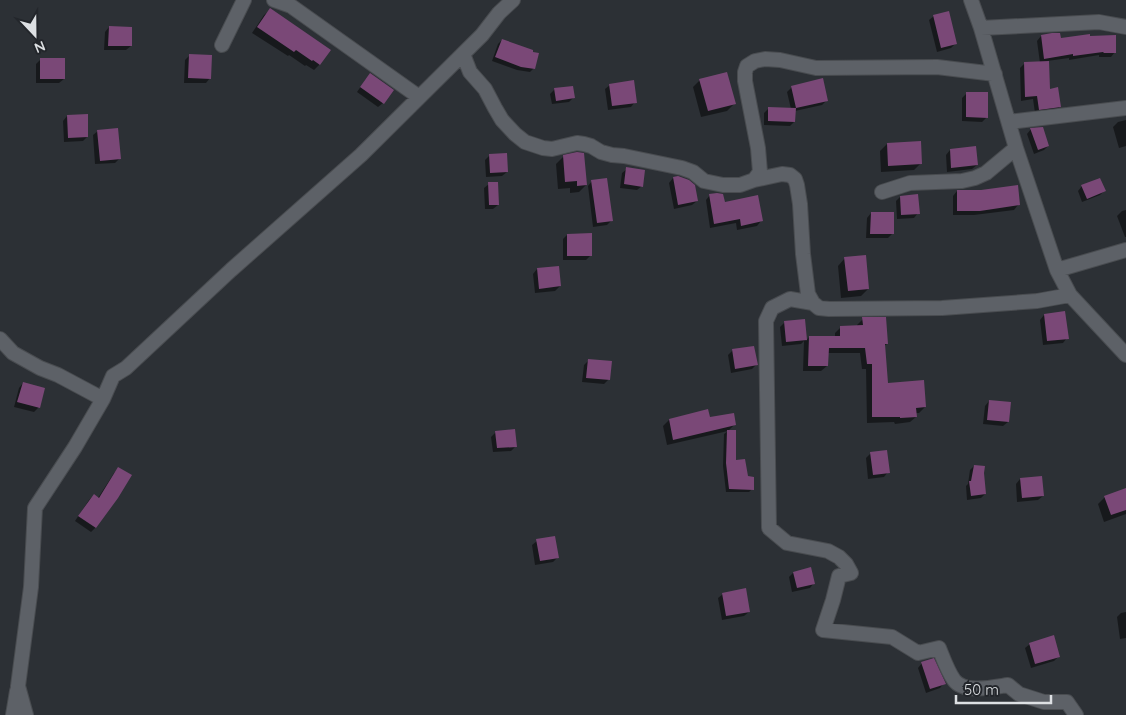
<svg xmlns="http://www.w3.org/2000/svg" width="1126" height="715" viewBox="0 0 1126 715" font-family="Quicksand,sans-serif">
  <style>
    .shadow { fill: #0007 }
    .building { fill: #7a4877 }
    .lines { fill: none; stroke-linecap: round; stroke-linejoin: round }
    .minor-casing { stroke: #494c50; stroke-width: 16 }
    .minor { stroke: #5d6167; stroke-width: 14 }
  </style>
  <rect width="100%" height="100%" fill="#2c3035"/>
  <path class="shadow" d="M270,10L320,64L314,70L306,65L305,66L289,55L288,56L252,33L264,15Z
    M934,16L955,44L951,48L937,52L929,20Z
    M109,27L131,46L126,50H104L105,32Z
    M1059,34L1060,39L1089,37L1115,52L1111,57H1099V55L1069,60V58L1047,61L1048,90L1060,107L1055,111L1035,113L1033,99L1021,101L1020,68L1024,64L1040,63L1037,41L1041,36Z
    M502,40L534,68L530,72L517,70L492,61L498,44Z
    M189,56L210,78L206,83H184L185,60Z
    M41,59L64,79L59,83H36V64Z
    M366,79L383,103L378,107L357,92Z
    M700,80L735,103L727,111L701,117L693,87Z
    M610,85L635,102L631,107L608,110L605,89Z
    M792,87L827,100L822,105L795,111L794,122L790,126L764,125V113L769,108L791,109L787,92Z
    M555,89L573,98L569,102L552,104L550,94Z
    M967,93L987,117L982,122L962,121V98Z
    M67,116L87,137L83,141L64,142L63,121Z
    M1126,120V146L1119,148L1113,127L1118,122Z
    M1031,129L1048,146L1044,150L1034,154L1027,134Z
    M98,131L120,158L115,163L95,164L93,135Z
    M887,144L921,163L914,170L881,172L880,151Z
    M950,150L977,165L972,169L947,172L946,155Z
    M490,155L507,172L502,176L486,177L485,160Z
    M563,157L586,185L579,192L570,193V188L558,189L556,164Z
    M627,169L642,186L637,190L620,188L622,173Z
    M673,178L697,201L692,205L674,209L669,183Z
    M592,181L611,221L607,225L593,227L588,186Z
    M489,184L498,205L493,209H485L484,188Z
    M1082,186L1104,191L1100,195L1082,202L1078,191Z
    M957,191L1018,205L1014,210L974,215H953V196Z
    M710,195L724,203L761,221L757,226L737,230L736,223L710,228L706,200Z
    M900,197L918,213L914,218L897,219L896,201Z
    M1126,210V237H1125L1117,216L1122,211Z
    M871,213L892,234L888,238H866L867,218Z
    M567,235L591,255L586,260H563V239Z
    M845,258L868,289L861,296L841,298L838,266Z
    M537,269L560,286L555,291L535,293L533,274Z
    M1044,315L1067,338L1063,343L1043,345L1040,320Z
    M863,319L887,344L884,346L887,384L925,407L919,413H915L916,417L910,422L895,424L894,422L867,423L866,369H862L860,353H827V366L821,371H803L804,341L801,344L782,346L780,327L785,322L804,320L806,341L809,337H835V333L841,327L857,326V325Z
    M733,350L756,365L752,369L731,373L728,355Z
    M589,360L609,379L604,384L582,382L584,365Z
    M23,383L44,389L38,408L34,412L14,407L19,388Z
    M989,401L1008,422L1003,426L983,424L985,406Z
    M707,411L709,419L735,424L728,431L734,461L746,478L752,489L749,492H726L723,466L724,434L728,431L667,445L663,426L669,420Z
    M496,432L516,446L511,451L493,452L491,437Z
    M886,451L888,472L884,477L868,479L866,458L870,454Z
    M974,466L985,494L981,498L967,500L966,486L968,484L970,470Z
    M119,468L96,527L91,532L75,521L89,500L94,495L98,498L114,473Z
    M1020,479L1043,496L1038,500L1017,502L1016,484Z
    M1126,490V514L1104,522L1098,504L1105,497Z
    M537,541L558,557L553,562L535,565L532,545Z
    M810,568L814,583L810,588L792,592L789,577L793,573Z
    M723,594L749,612L744,616L722,620L718,598Z
    M1126,612V638L1120,639L1117,617L1121,613Z
    M1030,644L1059,656L1054,661L1031,668L1025,648Z
    M922,663L944,683L940,688L926,693L918,668Z"/>
  <path class="building" d="M270,8L331,50L320,65L313,60L312,61L296,50L294,52L257,27Z
    M949,11L957,44L941,48L933,15Z
    M109,26L132,27V46H108Z
    M1052,33H1060L1061,38L1090,34V36L1116,35V53H1104L1103,52L1073,56V54L1044,59L1041,35Z
    M502,39L533,50V52L539,53L535,69L521,67L495,57Z
    M189,54L212,55L211,79L188,78Z
    M40,58H65V79H40Z
    M1049,61L1050,89L1058,87L1061,107L1039,110L1037,96L1025,97L1024,62Z
    M727,72L736,104L708,111L699,79Z
    M370,73L394,90L384,104L360,87Z
    M823,78L828,101L796,108L791,86Z
    M634,80L637,103L612,106L609,84Z
    M573,86L575,98L556,101L554,88Z
    M966,92H988V118L966,117Z
    M768,107L796,108L795,122L768,121Z
    M88,114V137L68,138L67,115Z
    M1043,127L1049,146L1038,150L1030,128Z
    M118,128L121,159L100,161L97,130Z
    M921,141L922,164L888,166L887,143Z
    M976,146L978,165L951,168L950,149Z
    M577,152L584,153L587,185L577,186V181L565,182L563,155Z
    M507,153L508,172L490,173L489,154Z
    M626,167L645,170L643,187L624,184Z
    M678,176L689,180L695,185L698,201L678,205L673,177Z
    M607,178L613,221L597,223L591,180Z
    M1100,178L1106,191L1087,199L1081,185Z
    M488,182H498L499,205H489Z
    M1018,185L1020,205L980,211H957V190H981Z
    M717,193L723,194L725,202L758,195L763,221L741,226L740,219L714,224L709,194Z
    M918,194L920,214L901,215L900,196Z
    M871,212H894V234H870Z
    M592,233V256H567V234Z
    M866,255L869,289L848,291L844,257Z
    M559,266L561,286L539,289L537,268Z
    M1065,311L1069,339L1047,341L1044,314Z
    M862,317H886L888,344H885L888,383L924,380L926,407L916,408L917,417L900,418V417H872V364H867L865,348H829L828,366H808L809,336H840V326L863,325Z
    M805,319L807,340L786,342L784,321Z
    M754,346L758,365L735,369L732,349Z
    M588,359L612,361L610,380L586,378Z
    M23,382L45,388L40,408L17,402Z
    M989,400L1011,402L1009,422L987,420Z
    M708,409L710,417L734,413L736,425L673,440L669,419Z
    M515,429L517,447L497,448L495,431Z
    M727,430H736V460L745,459L748,476L754,477V490L729,489L726,463Z
    M887,450L890,473L873,475L870,452Z
    M974,465L985,466L984,473L986,494L971,496L969,481H971Z
    M118,467L132,475L118,498L96,528L78,516L94,494L99,498Z
    M1042,476L1044,496L1022,498L1020,478Z
    M1126,488V510L1111,515L1104,496Z
    M555,536L559,558L540,561L536,539Z
    M811,567L815,584L797,588L793,572Z
    M746,588L750,612L726,616L722,593Z
    M1054,635L1060,657L1035,664L1029,643Z
    M934,658L946,684L930,689L921,662Z"/>
  <g class="lines">
    <defs>
      <path id="minor" d="M274,0L291,6L419,97
        M971,0L981,28L1016,148L1057,270L1070,295L1126,355
        M981,28L1099,22L1126,27
        M222,45L244,0
        M463,54L470,72L485,89L495,108L502,120L515,134L525,142L543,148L552,149L577,143L584,144L591,146L601,152L612,155L624,156L682,168L693,172L704,181L723,185H740L754,180L782,174L790,175L795,179L797,185L800,204L803,254L808,294L813,303L819,308L829,309L942,308L1037,301L1070,295
        M1009,122L1126,108
        M754,180L760,172L758,148L745,81V72L747,66L755,61L765,59L780,60L816,68L937,67L995,74
        M882,192L910,183L962,181L975,178L986,173L1016,148
        M1057,270L1126,250
        M813,303L790,299L772,308L766,321L769,528L787,543L828,551L839,557L846,564L851,573L839,576L833,600L823,630L892,637L918,653L939,648C943,658 948,672 954,680C964,694 994,687 1008,685L1019,694L1044,702H1067L1076,715
        M0,339L13,353L40,368L58,375L103,399L113,376L126,368L231,270L361,155L482,35L499,13L513,0
        M13,715L17,691
        M26,715L18,686L31,587L35,508L75,447L103,399"/>
    </defs>
    <use href="#minor" class="minor-casing"/>
    <use href="#minor" class="minor"/>
  </g>
  <g transform="translate(35 35) rotate(158)" stroke="#23262b" stroke-width="4" paint-order="stroke">
  <path d="M0-4L9 19L0 12L-9 19Z" fill="#dde0e3"/>
  <text y="-8" font-size="14" font-weight="bold" text-anchor="middle" fill="#dde0e3">N</text>
  </g>
  <path d="M956 695v8h95v-8" fill="none" stroke="#dde0e3" stroke-width="2.5"/>
  <text x="964" y="695" font-size="15" fill="#dde0e3" stroke="#23262b" stroke-width="4" paint-order="stroke">50 m</text>
</svg>
